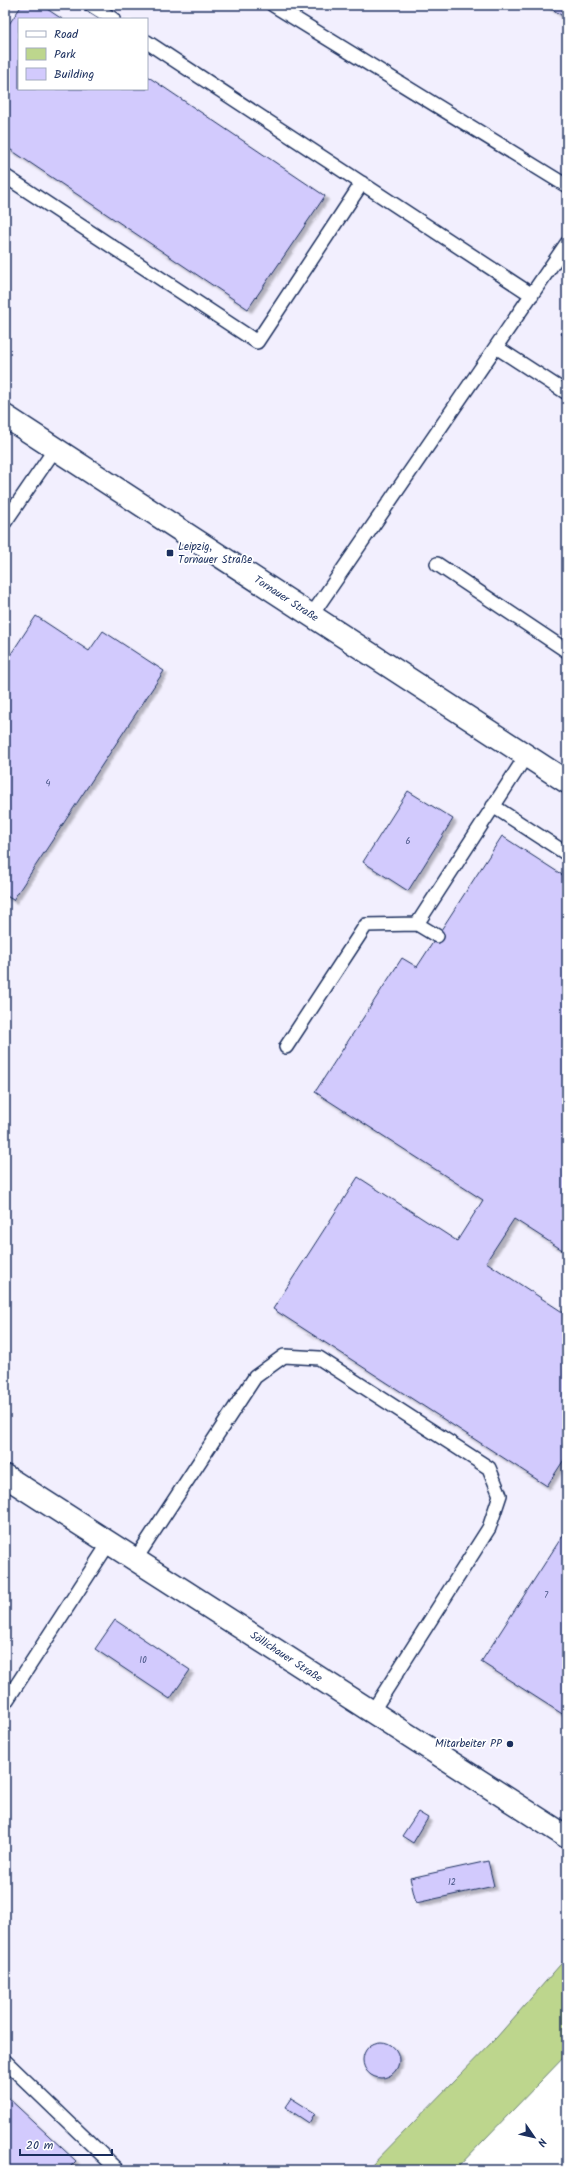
<svg xmlns="http://www.w3.org/2000/svg" width="572" height="2175" viewBox="0 0 572 2175" font-family="Kalam,sans-serif">
  <style>
    .built { fill: #f2effe; fill-rule: evenodd }
    .green { fill: #bdd68d; stroke: #6c8276 }
    .building { fill: #d2cafd; stroke: #1b2f5e; filter: url(#shadow) }
    .lines { fill: none; stroke-linecap: round; stroke-linejoin: round }
    .service-casing { stroke: #1b2f5e; stroke-width: 16 }
    .minor-casing { stroke: #1b2f5e; stroke-width: 25 }
    .service { stroke: #fff; stroke-width: 13 }
    .minor { stroke: #fff; stroke-width: 22 }
    .poi-dot { fill: #1b2f5e; stroke: #fff; stroke-width: 1.5 }
    .labels { text-anchor: middle; dominant-baseline: central; stroke-width: 3.5; stroke-linejoin: round; paint-order: stroke }
    .number-label { font-size: 9px; fill: #495686 }
    .poi-label { font-size: 11px; fill: #1b2f5e; stroke: #fff; text-anchor: start }
    .street-label { font-size: 11px; fill: #1b2f5e; stroke: #fff }
  </style>
  <defs>
    <filter id="shadow"><feDropShadow dx="3.5" dy="3.5" stdDeviation="1" flood-color="#0004"/></filter>
  </defs>
  <rect width="100%" height="100%" fill="#fff"/>
  <filter id="ink" filterUnits="userSpaceOnUse"><feTurbulence type="fractalNoise" baseFrequency=".025" numOctaves="2"/><feDisplacementMap in="SourceGraphic" scale="8" xChannelSelector="R" yChannelSelector="G"/><feConvolveMatrix kernelMatrix="1 2 1 2 8 2 1 2 1" color-interpolation-filters="sRGB"/></filter>
  <g filter="url(#ink)">
    <path class="built" d="M5,5H567V1957L497,2037L367,2170H5ZM19,19H147V89H19Z"/>
    <path class="green" d="M567,1957V2054L455,2170H367L497,2037Z"/>
    <path class="building" d="M22,5H41L62,19H19V89H147V76L325,196L248,309L5,146V30Z
      M546,5H567V19Z
      M567,325V338L561,334Z
      M36,616L89,651L103,631L164,671L13,900L5,895V663Z
      M408,791L453,819L408,891L363,862Z
      M502,836L567,878V1253L514,1219L486,1262L567,1315V1455L547,1486L273,1309L358,1177L457,1241L483,1200L315,1092L402,958L417,967Z
      M567,1529V1717L481,1662Z
      M115,1620L190,1670L170,1699L95,1649Z
      M418,1812L428,1818L413,1843L402,1836Z
      M488,1861L494,1886L416,1903L410,1878Z
      M363 2060a18 18 0 1 1 36 0a18 18 0 1 1-36 0Z
      M5,2095L76,2161L67,2170H5Z
      M291,2098L315,2113L309,2123L285,2107Z"/>
    <g class="lines">
      <defs>
        <path id="service" d="M91,5L113,19
          M273,5L567,186
          M147,42L532,295
          M5,176L257,342L362,183
          M496,347L567,393
          M5,522L55,449
          M437,564L567,651
          M311,616L567,243
          M493,806L567,854
          M417,924L437,936
          M286,1047L366,925L417,924L526,756
          M135,1560L255,1377L284,1356L319,1358L489,1468L500,1495L489,1528L372,1712
          M5,1703L109,1543
          M5,2061L118,2170"/>
        <path id="minor" d="M5,416L567,782
          M5,1476L567,1837"/>
      </defs>
      <use href="#service" class="service-casing"/>
      <use href="#minor" class="minor-casing"/>
      <use href="#service" class="service"/>
      <use href="#minor" class="minor"/>
    </g>
  </g>
  <g class="poi-dot">
    <rect x="166" y="549" width="8" height="8" rx="2"/>
    <circle cx="510" cy="1744" r="4"/>
  </g>
  <g class="labels">
    <g class="number-label">
      <text x="48" y="783">4</text>
      <text x="408" y="841">6</text>
      <text x="546" y="1595">7</text>
      <text x="143" y="1660">10</text>
      <text x="452" y="1882">12</text>
    </g>
    <g class="poi-label">
      <text x="178" y="547">Leipzig,<tspan x="178" dy="13">Tornauer Straße</tspan></text>
      <text x="502" y="1744" text-anchor="end">Mitarbeiter PP</text>
    </g>
    <g class="street-label">
      <text transform="translate(286 599) rotate(33)">Tornauer Straße</text>
      <text transform="translate(286 1657) rotate(33)">Söllichauer Straße</text>
    </g>
  </g>
  <rect width="572" height="2175" fill="none" stroke="#fff" stroke-width="20"/>
  <rect x="10" y="10" width="552" height="2155" fill="none" stroke="#1b2f5e" stroke-width="1.5" filter="url(#ink)"/>
  <rect x="18" y="18" width="130" height="72" fill="#ffffff" stroke="#a4acbf"/>
  <rect x="26" y="31" width="20" height="6" fill="#ffffff" stroke="#a4acbf"/>
  <text x="54" y="38" font-size="12" fill="#1b2f5e">Road</text>
  <rect x="26" y="48" width="20" height="12" fill="#bdd68d" stroke="#a4acbf"/>
  <text x="54" y="58" font-size="12" fill="#1b2f5e">Park</text>
  <rect x="26" y="68" width="20" height="12" fill="#d2cafd" stroke="#a4acbf"/>
  <text x="54" y="78" font-size="12" fill="#1b2f5e">Building</text>
  <g transform="translate(534 2137) rotate(124)" stroke="#ffffff" stroke-width="3" paint-order="stroke">
  <path d="M0-3L7 15L0 10L-7 15Z" fill="#1b2f5e"/>
  <text y="-6" font-size="11" font-weight="bold" text-anchor="middle" fill="#1b2f5e">N</text>
  </g>
  <path d="M20 2149v6h92v-6" fill="none" stroke="#1b2f5e" stroke-width="2"/>
  <text x="26" y="2149" font-size="12" fill="#1b2f5e" stroke="#ffffff" stroke-width="3" paint-order="stroke">20 m</text>
</svg>
